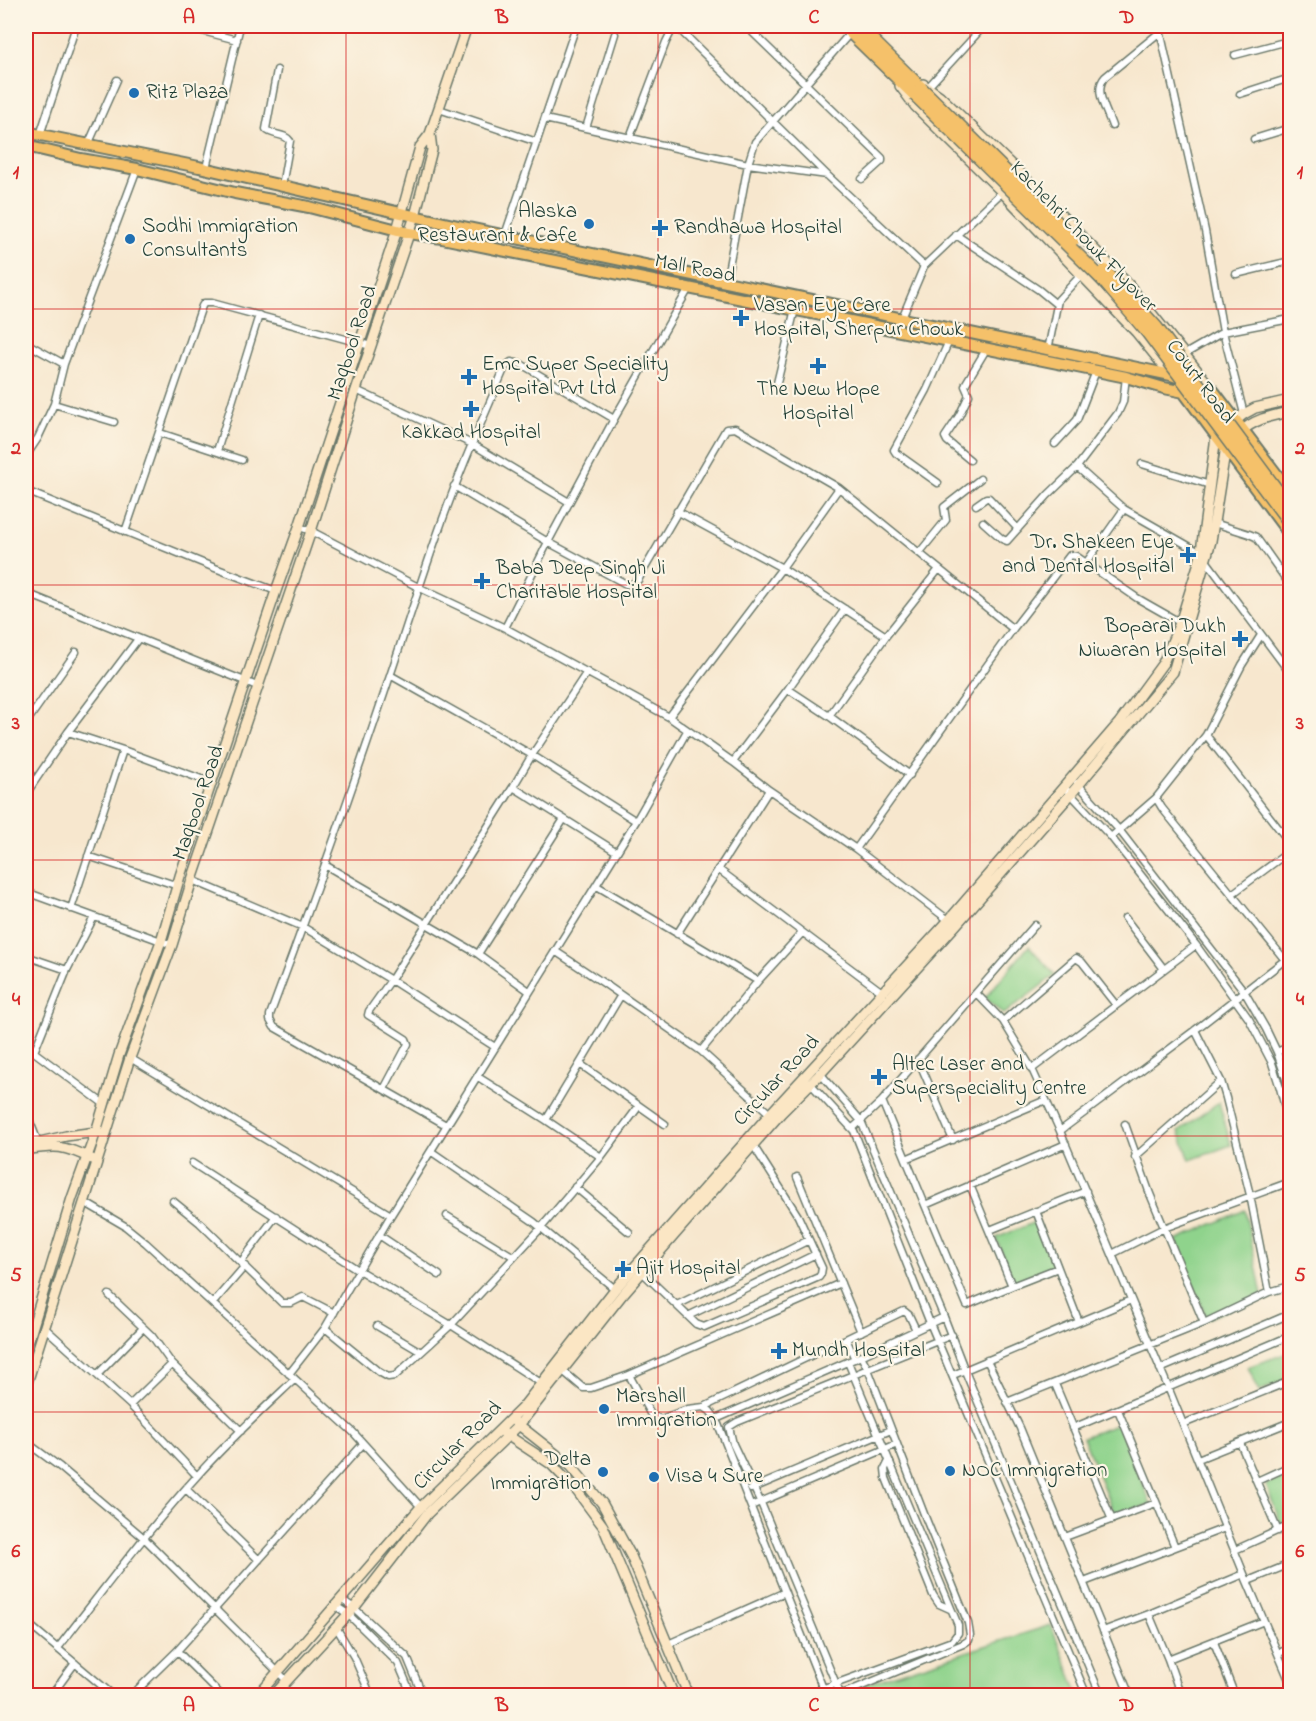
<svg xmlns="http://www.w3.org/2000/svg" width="1316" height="1721" viewBox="0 0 1316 1721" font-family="'Indie Flower',sans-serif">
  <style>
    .green { fill: #8fd38c; stroke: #578860; stroke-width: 1.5 }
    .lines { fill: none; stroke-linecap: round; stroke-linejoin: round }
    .street-casing { stroke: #6b786a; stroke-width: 9 }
    .secondary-casing { stroke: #6b786a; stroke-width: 12 }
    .primary-casing { stroke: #6b786a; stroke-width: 14 }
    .highway-casing { stroke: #6b786a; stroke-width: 15 }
    .street { stroke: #fff; stroke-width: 6 }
    .secondary { stroke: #fbe6c4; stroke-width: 9 }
    .primary { stroke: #f5c16b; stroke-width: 10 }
    .highway { stroke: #f5c16b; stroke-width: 12 }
    .highway-bridge-casing { stroke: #6b786a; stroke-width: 15; stroke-linecap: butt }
    .highway-bridge { stroke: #f5c16b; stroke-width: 12 }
    .grid { fill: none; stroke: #d62828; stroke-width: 1.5; stroke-opacity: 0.55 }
    .poi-dot { fill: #1f6fb2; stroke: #fcf5e5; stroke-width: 2 }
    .labels { text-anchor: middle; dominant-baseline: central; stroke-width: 4.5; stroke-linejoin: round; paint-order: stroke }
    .poi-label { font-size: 21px; fill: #1f3d34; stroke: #fcf5e5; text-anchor: start }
    .street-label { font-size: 21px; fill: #1f3d34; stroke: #fcf5e5 }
    .neatline { fill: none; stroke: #d62828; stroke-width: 2 }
    .grid-label { font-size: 20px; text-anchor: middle; font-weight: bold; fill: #d62828 }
  </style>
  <rect width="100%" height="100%" fill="#fcf5e5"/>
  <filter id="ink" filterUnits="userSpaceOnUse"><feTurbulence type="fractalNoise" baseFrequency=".0167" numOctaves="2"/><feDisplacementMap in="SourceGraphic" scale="12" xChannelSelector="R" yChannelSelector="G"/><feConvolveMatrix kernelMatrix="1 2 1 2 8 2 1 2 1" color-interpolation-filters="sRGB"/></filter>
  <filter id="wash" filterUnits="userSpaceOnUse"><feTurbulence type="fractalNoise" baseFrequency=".008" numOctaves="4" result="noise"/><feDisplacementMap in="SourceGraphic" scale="24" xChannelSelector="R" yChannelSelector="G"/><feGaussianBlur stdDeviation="1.35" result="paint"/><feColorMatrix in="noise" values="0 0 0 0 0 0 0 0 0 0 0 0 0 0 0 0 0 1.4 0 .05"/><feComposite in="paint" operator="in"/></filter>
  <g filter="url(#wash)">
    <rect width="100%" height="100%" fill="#f7e7ce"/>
    <path class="green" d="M1029,946L1055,975L1004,1014L985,998Z
      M1219,1102L1231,1145L1190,1160L1179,1131Z
      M1245,1210L1262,1295L1207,1319L1176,1240Z
      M1035,1222L1054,1269L1015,1284L996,1238Z
      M1290,1352V1380L1259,1391L1248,1367Z
      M1119,1424L1151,1504L1115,1516L1083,1437Z
      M1290,1473V1520L1281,1524L1266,1485Z
      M1051,1625L1079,1695L849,1696L847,1690Z"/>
  </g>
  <g filter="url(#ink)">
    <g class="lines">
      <defs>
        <path id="street" d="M183,26L237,40
          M676,26L828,176L924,266L902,318
          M746,26L882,158V161L862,179
          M1159,26L1205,231L1223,332L1244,414
          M1284,26L1290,55
          M1235,55L1288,41
          M277,70L266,129C271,136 285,133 290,141L282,186
          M928,87L984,26
          M1240,94L1290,78
          M439,109L537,142
          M545,119L748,164L827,175
          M1112,126C1107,111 1093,90 1105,77L1160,32
          M586,128L615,34
          M40,135L76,26
          M630,137L666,42L674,26
          M1254,139L1290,128
          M88,145L117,80
          M206,168L240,26
          M505,235L576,26
          M956,235L1039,290L1056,304
          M924,266L1002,192
          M1236,274L1290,261
          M726,282L748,164L755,142L851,32
          M26,343L64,364
          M1048,350L1058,300L1081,275
          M1185,354L1223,332L1285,320
          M1126,377L1123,402L1118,413L1077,467L1124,509L1201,553
          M777,383L795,309
          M356,390L472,444C440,520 416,598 390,676C352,790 312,903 270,1015V1020L274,1027L446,1125
          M54,404L114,422
          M160,433L242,460
          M1055,444L1077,420L1096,371
          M217,451L259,315
          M26,456L38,438L54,404L64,364L137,169
          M970,460L947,441L945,437L959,416L969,395L965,386L966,383L987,348
          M1142,464L1210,485
          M938,483L896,453L894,450L927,390L949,341
          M454,486L548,542L626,584L631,585L638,580L726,429L735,428L839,488
          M26,491L215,568L276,591
          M569,502L472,444L505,367L511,362L521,364L614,419
          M976,505L986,498H989L1018,529
          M677,511L782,568L886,636
          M983,522L1002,539L1007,541L1048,495L1077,467
          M1214,523L1249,534L1256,537L1290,585
          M299,527L311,531L418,587L505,628L669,717L733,762L769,790L856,849L951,922
          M125,532L202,306L204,303H212L371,346
          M920,552L946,520L944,507L980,479
          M1205,559L1290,673
          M1086,563L1124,509
          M26,593L257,686
          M505,628L548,542L614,419L689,288
          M390,675L532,755L636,821
          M788,689L845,609
          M829,716L910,775
          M669,717L782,568L839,488L1013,629
          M26,723L76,652
          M68,732L123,750L212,783
          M1206,735L1290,843
          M733,762L788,689L829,716L886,636L939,569
          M1077,783L1120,831L1244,991L1266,1029L1277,1052L1290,1091
          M513,787L617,852
          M1065,788L1111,837L1196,945L1249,1019L1272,1063L1280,1088L1290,1127
          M26,794L68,732L138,639
          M1156,798L1206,735L1242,665L1261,635
          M1111,837L1156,798L1162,808L1285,960
          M856,849L1013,629L1070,555L1076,556L1137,598L1181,623
          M88,856L178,886
          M325,865L478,954L529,991
          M718,869L882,992
          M192,880L303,927L391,980L513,787L532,755L587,672
          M597,886L758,981
          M26,892L172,945
          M1232,894L1290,851
          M71,909L123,750
          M1125,918L1164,969
          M677,934L769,790
          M555,951L605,984L701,1051L770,1114
          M478,954L564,819
          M26,956L67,970
          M1290,956L1195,1030L1060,1131L1168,1387L1244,1574L1290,1682
          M976,993L1003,1021L1032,1069
          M1003,1021L1076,958L1082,962L1116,1005
          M1195,1030L1221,1081L1226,1098L1250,1195L1269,1292
          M26,1046L104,1104
          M701,1051L758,981L802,933
          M34,1052L67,970L94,917
          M1277,1052L1290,1046
          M130,1058L391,1215
          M918,1059L953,1140
          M580,1064L665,1124
          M819,1072L861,1121L944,1317L965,1371L1101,1696
          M478,1077L546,1120L601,1157
          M809,1082L854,1131L930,1323L1087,1696
          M384,1089L408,1044L406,1039L368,1015L369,1011L391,980L495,1047
          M882,1101L925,1205L1066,1144
          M26,1112L38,1142
          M546,1120L621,995
          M1125,1124L1150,1194L1204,1323
          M852,1129L882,1101L1035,925
          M1060,1131L1032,1069L1196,945
          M432,1152L534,1222L615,1289
          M1135,1157L1221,1081
          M906,1159L1046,1100
          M192,1163L360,1271L451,1325L541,1383
          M797,1177L861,1332
          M575,1187L629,1232
          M173,1201L200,1223L282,1303H291L303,1297L334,1313
          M84,1202L125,1226L146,1243L353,1432L421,1507
          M925,1205L967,1305L1012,1286L970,1185
          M1036,1211L1079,1322
          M447,1216L514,1257
          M990,1230L1086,1191
          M379,1235L439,1275
          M1112,1254L1164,1228L1290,1182
          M241,1262L276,1216
          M643,1273L696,1324L704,1327L819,1277L821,1274L822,1268L798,1216L753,1145
          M1012,1286L1058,1268
          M109,1295L152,1336L172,1364
          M213,1303L245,1266
          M677,1305L809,1240
          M688,1316L816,1254
          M377,1326L421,1352
          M45,1328L130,1405L197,1476
          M325,1328L379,1372L388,1377L395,1376L451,1325L541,1228L601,1157L639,1106
          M846,1339L855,1359
          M987,1360L1020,1428L1130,1696
          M1160,1369L1290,1314
          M563,1371L583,1388H591L629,1375L651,1415L661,1419L688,1409L704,1407L710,1411L716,1419L826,1696
          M289,1374L325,1328L391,1215L636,821L687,731
          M97,1375L143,1328
          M629,1375L841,1283
          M953,1375L1131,1300
          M1055,1384L1112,1520
          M1007,1402L1204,1323L1269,1292L1290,1286
          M130,1405L172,1364L241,1431
          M704,1407L904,1311L909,1315L916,1330
          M1118,1410L1175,1547
          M716,1419L861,1356L944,1317
          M1183,1424L1290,1381
          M1073,1428L1290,1336
          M26,1442L60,1467L144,1538L287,1681
          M1240,1443L1278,1531
          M1198,1459L1290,1422
          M889,1461L885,1469L886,1478L933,1595L939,1604L950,1609
          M1257,1481L1290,1466
          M186,1489L259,1560
          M751,1489L891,1430
          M751,1506L897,1444
          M1065,1537L1156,1503
          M1235,1550L1290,1525
          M1248,1581L1290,1564
          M1084,1582L1225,1528
          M341,1599L354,1608L407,1657L423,1696
          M334,1605L348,1614L398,1663L412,1696
          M1149,1614L1168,1659L1264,1621
          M26,1622L114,1696
          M336,1627L354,1657L371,1696
          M1103,1631L1149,1614L1244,1574
          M1214,1642L1235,1696
          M668,1644L785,1592
          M58,1648C103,1590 147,1531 197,1476C227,1442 261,1411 295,1379
          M177,1651L222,1696
          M1279,1653L1290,1648
          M1168,1659L1181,1696
          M824,1688L952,1641L958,1633V1625L848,1362
          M145,1691L147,1696
          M840,1695L963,1644L969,1640L970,1635L968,1623L926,1519L868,1369L861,1356
          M51,1696L75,1663
          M131,1696L177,1651L363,1444
          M841,1696L761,1503L733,1444L729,1427L737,1422L952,1335"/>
        <path id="secondary" d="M923,84L940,96L1024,177L1129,285L1212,389
          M900,86L915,106L1002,192L1136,332L1171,375
          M1230,425L1244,414L1255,408L1290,400
          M1238,434C1254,419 1270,416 1290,412
          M26,1145L66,1136L96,1132L100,1133
          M26,1150C57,1145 63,1145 92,1159
          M26,1349L72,1198L96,1132L119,1055L161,941L180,876L276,591L299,527L397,230L420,147L430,134L467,26
          M26,1386L130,1058L172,945L192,880L311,531L356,390L415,216L432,150L430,134
          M515,1422L571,1466L602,1503L631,1556L689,1696
          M504,1433L551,1464L577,1491L603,1526L674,1696
          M257,1696L421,1507L523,1407L615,1289L770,1114L949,920L1119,723L1163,663L1180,623L1200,559L1216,436L1219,434
          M273,1696L354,1608L427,1514L519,1425L622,1295L781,1113L821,1073L956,925L1071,794L1173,672L1211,541L1226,446"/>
        <path id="primary" d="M26,132L199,167L449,224L1171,375L1212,389L1290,492
          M26,146L81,159L137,169L235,193L309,207L409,233L442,238L1126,377L1164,388L1184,392
          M1180,387L1290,535"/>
        <path id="highway" d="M844,26L915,95
          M858,26L921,88"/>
      </defs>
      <use href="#street" class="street-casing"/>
      <use href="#secondary" class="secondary-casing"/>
      <use href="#primary" class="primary-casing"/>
      <use href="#highway" class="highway-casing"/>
      <use href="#street" class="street"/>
      <use href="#secondary" class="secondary"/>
      <use href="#primary" class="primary"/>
      <use href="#highway" class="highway"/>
      <defs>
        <path id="highway-bridge" d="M921,88L1074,239
          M915,95L1103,280L1148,333L1290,523
          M1105,271L1156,327L1290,508"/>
      </defs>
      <use href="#highway-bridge" class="highway-bridge-casing"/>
      <use href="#highway-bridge" class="highway-bridge"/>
    </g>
  </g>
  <path class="grid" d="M346,26V1696M658,26V1696M970,26V1696M26,309H1290M26,585H1290M26,860H1290M26,1136H1290M26,1412H1290"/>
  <g class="poi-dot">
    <circle cx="134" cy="93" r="6"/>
    <circle cx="589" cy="224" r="6"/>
    <path d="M657 219h6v6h6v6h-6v6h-6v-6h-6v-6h6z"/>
    <circle cx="130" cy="239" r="6"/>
    <path d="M738 309h6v6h6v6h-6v6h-6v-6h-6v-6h6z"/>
    <path d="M815 357h6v6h6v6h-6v6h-6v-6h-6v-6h6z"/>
    <path d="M466 368h6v6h6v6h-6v6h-6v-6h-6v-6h6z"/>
    <path d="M468 400h6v6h6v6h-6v6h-6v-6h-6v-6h6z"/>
    <path d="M1185 546h6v6h6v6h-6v6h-6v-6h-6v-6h6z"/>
    <path d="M479 572h6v6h6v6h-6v6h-6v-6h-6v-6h6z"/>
    <path d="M1237 630h6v6h6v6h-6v6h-6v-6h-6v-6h6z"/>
    <path d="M876 1068h6v6h6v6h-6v6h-6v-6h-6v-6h6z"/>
    <path d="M620 1260h6v6h6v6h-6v6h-6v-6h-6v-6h6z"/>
    <path d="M776 1342h6v6h6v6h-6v6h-6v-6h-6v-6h6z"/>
    <circle cx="604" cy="1409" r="6"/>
    <circle cx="950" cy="1471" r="6"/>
    <circle cx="603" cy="1472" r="6"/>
    <circle cx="654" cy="1477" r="6"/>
  </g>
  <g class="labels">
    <g class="poi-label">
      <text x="146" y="93">Ritz Plaza</text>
      <text x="577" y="212" text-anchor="end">Alaska<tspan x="577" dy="24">Restaurant &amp; Cafe</tspan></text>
      <text x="142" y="227">Sodhi Immigration<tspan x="142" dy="24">Consultants</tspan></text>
      <text x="674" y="228">Randhawa Hospital</text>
      <text x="754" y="306">Vasan Eye Care<tspan x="754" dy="24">Hospital, Sherpur Chowk</tspan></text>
      <text x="482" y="365">Emc Super Speciality<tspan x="482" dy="24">Hospital Pvt Ltd</tspan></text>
      <text x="818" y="390" text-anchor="middle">The New Hope<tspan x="818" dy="24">Hospital</tspan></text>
      <text x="471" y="433" text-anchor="middle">Kakkad Hospital</text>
      <text x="1174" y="543" text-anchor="end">Dr. Shakeen Eye<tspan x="1174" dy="24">and Dental Hospital</tspan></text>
      <text x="496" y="569">Baba Deep Singh Ji<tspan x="496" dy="24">Charitable Hospital</tspan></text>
      <text x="1226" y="627" text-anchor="end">Boparai Dukh<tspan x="1226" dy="24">Niwaran Hospital</tspan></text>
      <text x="892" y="1065">Altec Laser and<tspan x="892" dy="24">Superspeciality Centre</tspan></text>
      <text x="636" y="1269">Ajit Hospital</text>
      <text x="792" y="1351">Mundh Hospital</text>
      <text x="616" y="1397">Marshall<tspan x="616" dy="24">Immigration</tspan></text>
      <text x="591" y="1460" text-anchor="end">Delta<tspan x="591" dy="24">Immigration</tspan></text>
      <text x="962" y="1471">NOC Immigration</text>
      <text x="666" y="1477">Visa 4 Sure</text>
    </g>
    <g class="street-label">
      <text transform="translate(1083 237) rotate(46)">Kachehri Chowk Flyover</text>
      <text transform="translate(695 269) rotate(11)">Mall Road</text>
      <text transform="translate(353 343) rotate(-72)">Maqbool Road</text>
      <text transform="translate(1200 382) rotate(53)">Court Road</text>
      <text transform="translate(199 803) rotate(-71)">Maqbool Road</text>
      <text transform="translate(777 1081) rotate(-47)">Circular Road</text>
      <text transform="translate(458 1446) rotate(-45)">Circular Road</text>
    </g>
  </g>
  <rect width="1316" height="1721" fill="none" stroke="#fcf5e5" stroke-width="66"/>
  <rect x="33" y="33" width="1250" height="1655" class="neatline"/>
  <g class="grid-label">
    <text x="189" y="23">A</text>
    <text x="502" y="23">B</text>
    <text x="814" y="23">C</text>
    <text x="1127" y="23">D</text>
    <text x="16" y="178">1</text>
    <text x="1300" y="178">1</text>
    <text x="16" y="454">2</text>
    <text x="1300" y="454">2</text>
    <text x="16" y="729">3</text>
    <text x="1300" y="729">3</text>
    <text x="16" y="1005">4</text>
    <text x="1300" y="1005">4</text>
    <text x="16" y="1281">5</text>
    <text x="1300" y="1281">5</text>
    <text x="16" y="1557">6</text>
    <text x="1300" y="1557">6</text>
    <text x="189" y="1711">A</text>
    <text x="502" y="1711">B</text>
    <text x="814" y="1711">C</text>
    <text x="1127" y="1711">D</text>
  </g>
</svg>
